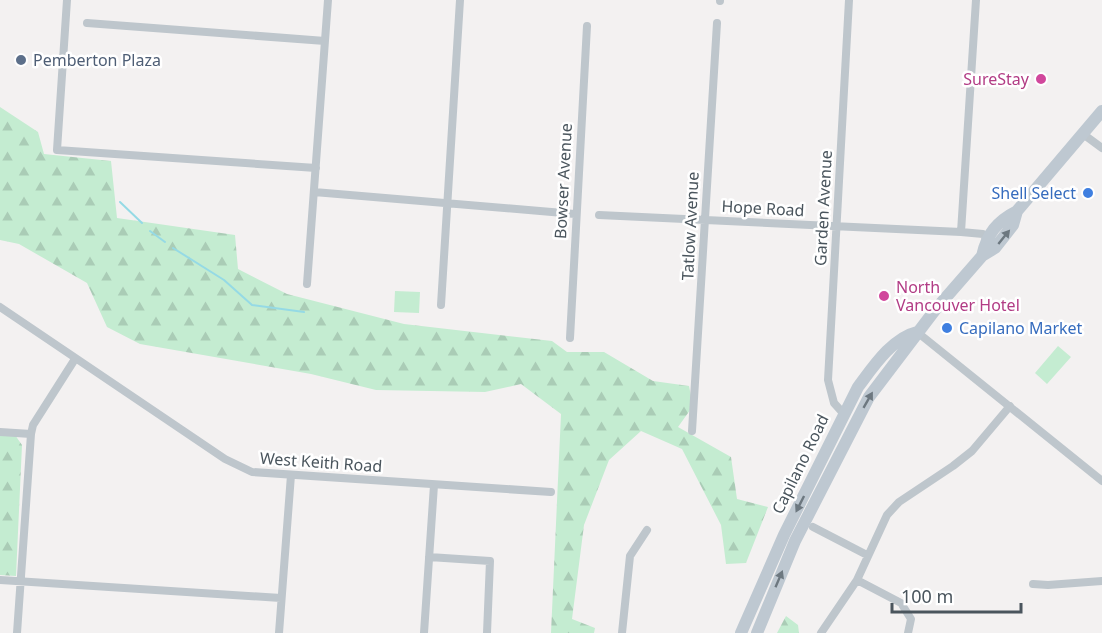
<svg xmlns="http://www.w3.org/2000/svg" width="1102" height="633" viewBox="0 0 1102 633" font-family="'Noto Sans',sans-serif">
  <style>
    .green { fill: #c4ecd1 }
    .forest { fill: url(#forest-firs) }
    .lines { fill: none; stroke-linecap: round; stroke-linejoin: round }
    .stream { stroke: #95dae5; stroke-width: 2 }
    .minor { stroke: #bec6cc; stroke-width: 8 }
    .secondary { stroke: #bec8d1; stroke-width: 12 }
    .oneway { fill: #6d7880 }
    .service-dot { fill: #5c6f8a; stroke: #fff; stroke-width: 2 }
    .hotel-dot { fill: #d1479c; stroke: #fff; stroke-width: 2 }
    .shop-dot { fill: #3f7fe0; stroke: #fff; stroke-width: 2 }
    .labels { text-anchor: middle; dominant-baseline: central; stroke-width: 5; stroke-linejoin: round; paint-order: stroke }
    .service-label { font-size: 16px; fill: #4e5e75; stroke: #fff; text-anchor: start }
    .hotel-label { font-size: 16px; fill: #b23c85; stroke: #fff; text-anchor: end }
    .street-label { font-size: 16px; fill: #4a555d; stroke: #fff }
    .shop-label { font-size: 16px; fill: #366cbe; stroke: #fff; text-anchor: end }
  </style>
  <defs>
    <pattern id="forest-firs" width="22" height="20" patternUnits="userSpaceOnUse" patternTransform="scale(1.5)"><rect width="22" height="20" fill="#c4ecd1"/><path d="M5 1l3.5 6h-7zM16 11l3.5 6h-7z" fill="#aaccb6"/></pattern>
  </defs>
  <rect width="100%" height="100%" fill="#f3f1f1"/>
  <path class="green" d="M395,291L420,292L419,313L394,312Z
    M1058,346L1071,357L1047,384L1035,373Z"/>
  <path class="forest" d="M0,107L38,132L44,154L111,161L117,218L235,235L238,269L287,294L404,324L552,341L567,352H604L653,381L689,386L693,406L678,427L731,457L737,499L768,507L746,563L726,564L721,525L682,449L641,431L609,460L584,525L572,619L595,628L594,633H551L561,414L521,384L485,392L376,390L311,374L140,344L107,327L87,283L19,244L0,240Z
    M0,435H15L22,445L16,576L0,575Z
    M786,616L798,625L799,633H777Z"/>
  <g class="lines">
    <path class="stream" d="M120,202L142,223
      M150,231L165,242
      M173,248L224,280L252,305L304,312"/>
    <path class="minor" d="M67,0L57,150L316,168
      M720,1V0
      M87,23L325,41
      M1083,134L1102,148
      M314,192L575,214
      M599,215L961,232L983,234L986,238
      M961,232L976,0
      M307,284L328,0
      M441,305L460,0
      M0,307L225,459L252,472L551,492
      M917,332L1102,481
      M570,338L587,26
      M843,413L834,403L828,380L849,0
      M692,431L717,23
      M0,432L31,434
      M813,527L867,555
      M429,557L490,561L487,633
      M0,580L281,598
      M857,580L901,603L911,619L908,633
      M1033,584L1048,585L1102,581
      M17,633L31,434L33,425L75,359
      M279,633L291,475
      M424,633L434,485
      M622,633L630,556L647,530
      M821,633L857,580L887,515L899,502L953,466L972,451L1010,406"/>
    <path class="secondary" d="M982,256C987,234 997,221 1017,211L1102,111
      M741,633L784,535L858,387C873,367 892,338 917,332
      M757,633L795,541L869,397L935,310L982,256L995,248L1013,225L1017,211"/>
  </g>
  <defs><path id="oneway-solid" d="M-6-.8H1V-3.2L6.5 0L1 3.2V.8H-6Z" transform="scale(1.5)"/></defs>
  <g class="oneway">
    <use href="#oneway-solid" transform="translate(1004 237) rotate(-51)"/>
    <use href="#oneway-solid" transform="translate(868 400) rotate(-60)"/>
    <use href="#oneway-solid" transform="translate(800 504) rotate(117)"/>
    <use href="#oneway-solid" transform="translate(779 579) rotate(-67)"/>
  </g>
  <circle class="service-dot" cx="21" cy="60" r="6"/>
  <g class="hotel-dot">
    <circle cx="1041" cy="79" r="6"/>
    <circle cx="884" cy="296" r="6"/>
  </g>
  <g class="shop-dot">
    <circle cx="1088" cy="193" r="6"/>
    <circle cx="947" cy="328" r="6"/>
  </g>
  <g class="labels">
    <g class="service-label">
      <text x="33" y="60">Pemberton Plaza</text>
    </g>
    <g class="hotel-label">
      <text x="1029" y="79">SureStay</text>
      <text x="896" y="287" text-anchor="start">North<tspan x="896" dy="18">Vancouver Hotel</tspan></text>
    </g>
    <g class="street-label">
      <text transform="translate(563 181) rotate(-87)">Bowser Avenue</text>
      <text transform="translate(763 208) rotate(3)">Hope Road</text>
      <text transform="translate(823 208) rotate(-87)">Garden Avenue</text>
      <text transform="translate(690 226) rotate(-87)">Tatlow Avenue</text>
      <text transform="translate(321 462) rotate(4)">West Keith Road</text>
      <text transform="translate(800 464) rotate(-64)">Capilano Road</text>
    </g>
    <g class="shop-label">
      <text x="1076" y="193">Shell Select</text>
      <text x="959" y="328" text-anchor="start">Capilano Market</text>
    </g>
  </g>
  <path d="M892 603v9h129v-9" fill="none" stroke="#4a555d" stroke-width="3"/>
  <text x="901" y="603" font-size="18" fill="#4a555d" stroke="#ffffff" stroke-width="4.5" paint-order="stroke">100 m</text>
</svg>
